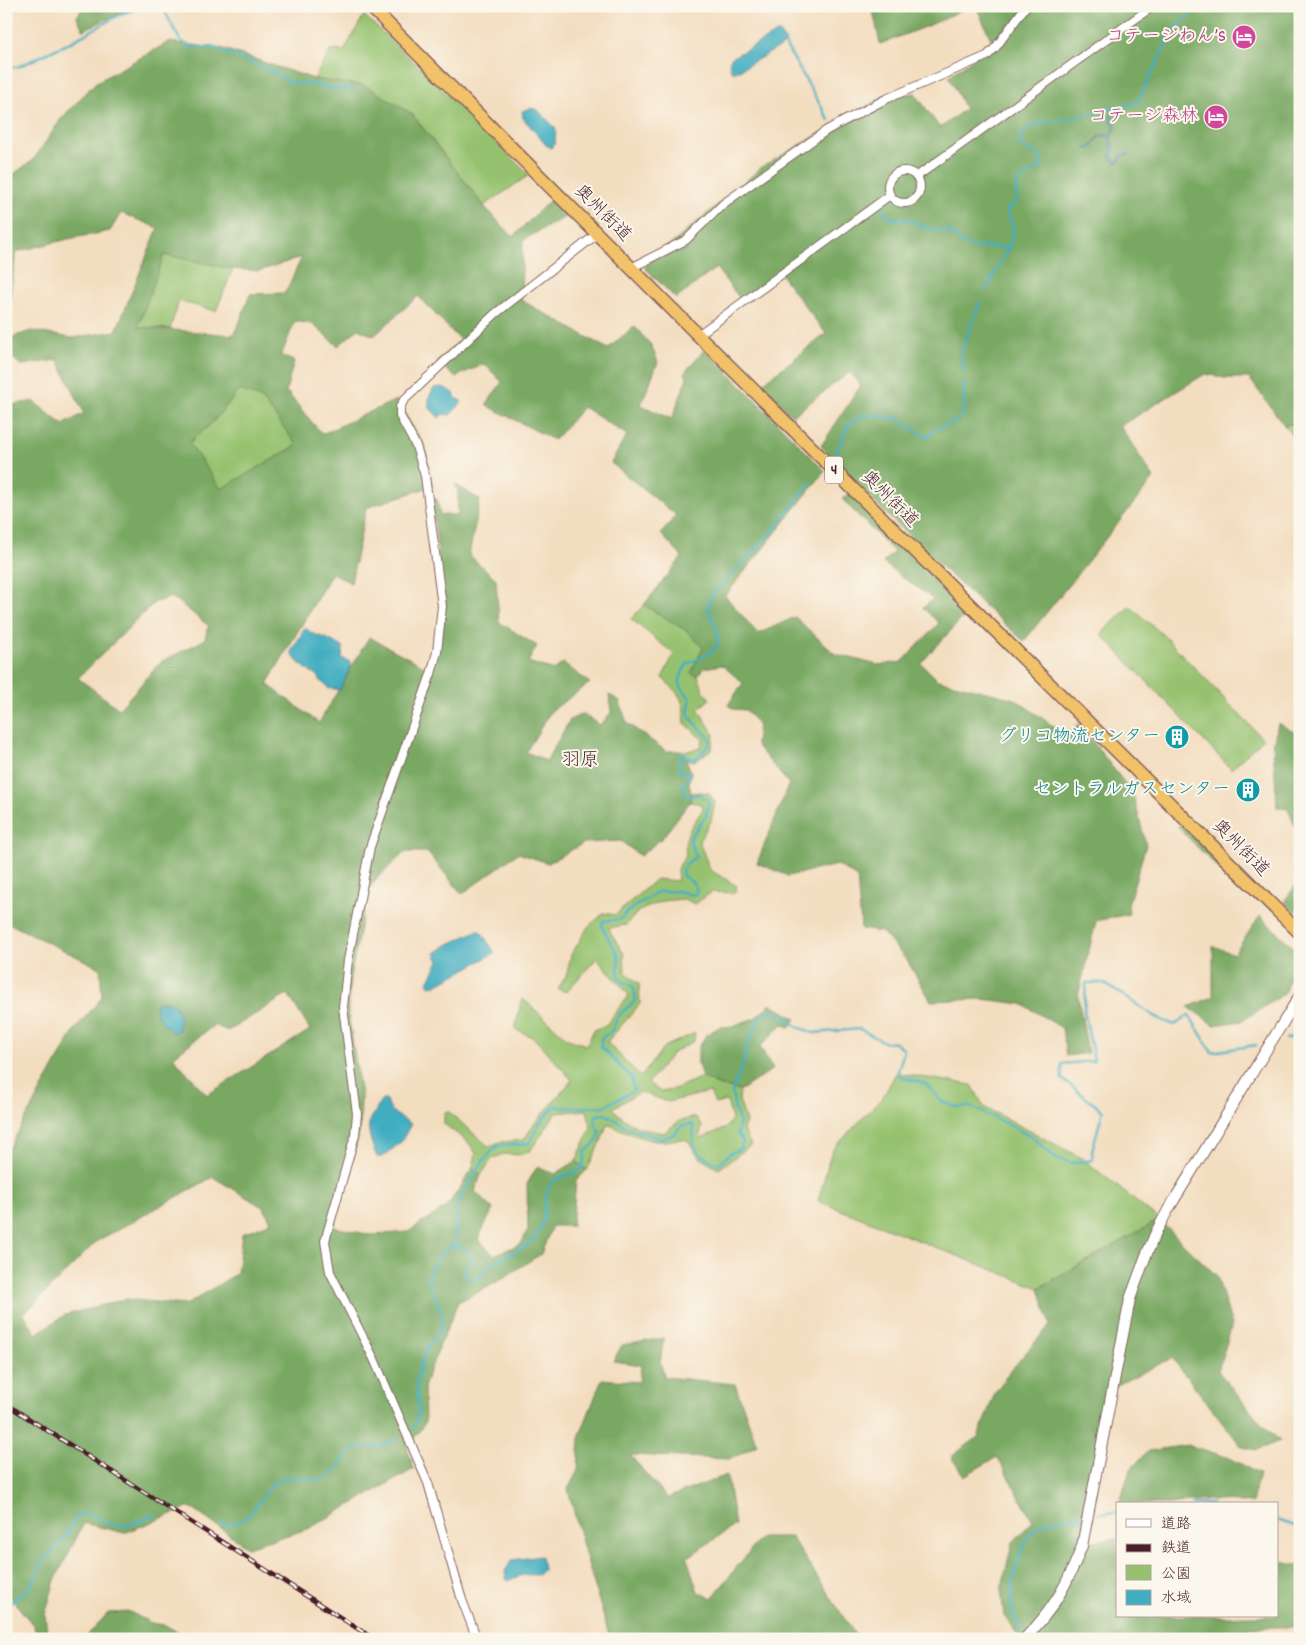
<svg xmlns="http://www.w3.org/2000/svg" width="1306" height="1645" viewBox="0 0 1306 1645" font-family="Dekko,'Klee One',sans-serif">
  <style>
    .green { fill: #96c270; stroke: #70704e; fill-rule: evenodd }
    .forest { fill: #78a862; stroke: #616446; fill-rule: evenodd }
    .water { fill: #41adc0; stroke: #466676 }
    .lines { fill: none; stroke-linecap: round; stroke-linejoin: round }
    .stream { stroke: #41adc0; stroke-width: 2.5 }
    .minor-casing { stroke: #85625f; stroke-width: 10 }
    .tertiary-casing { stroke: #85625f; stroke-width: 12 }
    .trunk-casing { stroke: #85625f; stroke-width: 15 }
    .minor { stroke: #fff; stroke-width: 8 }
    .tertiary { stroke: #fff; stroke-width: 10 }
    .trunk { stroke: #f2c26a; stroke-width: 12 }
    .rail-casing { stroke: #4a1f2b; stroke-width: 4.5 }
    .rail { stroke: #fbf7ec; stroke-width: 2.5; stroke-dasharray: 8; stroke-linecap: butt }
    .labels { text-anchor: middle; dominant-baseline: central; stroke-width: 4; stroke-linejoin: round; paint-order: stroke }
    .shield { fill: #fbf7ec; stroke: #7f6065; stroke-width: 1 }
    .shield-label { font-size: 16px; font-weight: bold; fill: #4a1f2b }
    .hotel-label { font-size: 18px; fill: #b23c85; stroke: #fbf7ec; text-anchor: end }
    .street-label { font-size: 18px; fill: #4a1f2b; stroke: #fbf7ec }
    .culture-label { font-size: 18px; fill: #0d838f; stroke: #fbf7ec; text-anchor: end }
    .neighbourhood-label { font-size: 19px; fill: #4a1f2b; stroke: #fbf7ec }
  </style>
  <rect width="100%" height="100%" fill="#fbf7ec"/>
  <filter id="ink" filterUnits="userSpaceOnUse"><feTurbulence type="fractalNoise" baseFrequency=".02" numOctaves="2"/><feDisplacementMap in="SourceGraphic" scale="10" xChannelSelector="R" yChannelSelector="G"/><feConvolveMatrix kernelMatrix="1 2 1 2 8 2 1 2 1" color-interpolation-filters="sRGB"/></filter>
  <filter id="wash" filterUnits="userSpaceOnUse"><feTurbulence type="fractalNoise" baseFrequency=".0096" numOctaves="4" result="noise"/><feDisplacementMap in="SourceGraphic" scale="20" xChannelSelector="R" yChannelSelector="G"/><feGaussianBlur stdDeviation="1.12" result="paint"/><feColorMatrix in="noise" values="0 0 0 0 0 0 0 0 0 0 0 0 0 0 0 0 0 1.4 0 .05"/><feComposite in="paint" operator="in"/></filter>
  <g filter="url(#wash)">
    <rect width="100%" height="100%" fill="#f3ddbf"/>
    <path class="green" d="M364,15L422,70L529,175L484,206L411,113L314,79L331,50L344,51Z
      M163,254L233,269L216,311L179,301L170,329L137,327Z
      M240,390L262,398L297,445L221,490L189,443L212,423Z
      M1300,423V447L1284,425Z
      M644,605L687,631L704,648L692,673L698,676L704,692L710,699L698,709L714,734L712,749L695,761L686,759L678,751H688L700,748L703,740L685,723C683,697 681,695 662,678L674,654L631,619Z
      M1130,606L1164,636L1263,739L1231,769L1101,634Z
      M699,792L709,793L715,802L711,821L699,841L710,870L737,886L735,893L712,892L695,904L684,899L662,901L639,911L626,925L608,928L624,954L625,972L639,984L640,1004L607,1042L641,1077L664,1047L695,1033L694,1041L673,1053L648,1083L661,1092L674,1089L702,1077L718,1085L740,1091L739,1100L746,1122L743,1130L751,1145L719,1169C703,1161 696,1157 689,1141C679,1136 667,1143 655,1141C638,1138 623,1130 607,1124L602,1139L587,1170L576,1161L591,1128L587,1110L556,1113L530,1151L520,1155L503,1154L492,1159L481,1175L473,1167L476,1153L468,1142L444,1124V1113L449,1112L488,1146L500,1142L524,1140L532,1127L572,1080L534,1038L515,1029L522,998L568,1039L586,1045L594,1030L607,1024L629,995L597,958L566,992L558,989L567,974L571,955L588,927L604,913L615,915L656,879L678,881L677,869L686,855C683,834 692,826 703,809L702,804L690,802L691,793ZM640,1092L668,1102L710,1092L715,1104L727,1101L732,1119L726,1128L699,1139L702,1126L696,1117L679,1121L664,1133C641,1129 629,1127 613,1108Z
      M896,1073L972,1085L984,1107L1082,1158L1159,1220L1039,1288L818,1201L832,1150L883,1097Z"/>
    <path class="forest" d="M83,6H131V8L83,30L77,17Z
      M872,6H971L930,25L880,44Z
      M976,6H1300V273L1294,286L1300,331V423L1284,425L1249,378H1225L1205,374L1120,426L1154,478L1024,641C953,579 884,515 821,446L861,385L850,372L792,416L759,386L826,334L779,272L741,300L716,268L676,299L644,267L762,167L883,97L915,93L940,128L965,109L949,76L993,44Z
      M169,42L224,49L314,79L366,86L411,113L484,206L513,237L551,199L567,216L523,240L521,300L608,349L634,326L651,345L658,362L641,405L672,419L687,378L685,372L705,349L825,471L725,596L758,634L795,617L835,654L878,665L902,662L939,623L923,608L933,599L883,563L894,552L842,499L850,493L967,613L921,663L938,680L1015,699L1066,735L1079,724L1133,794L1146,845L1128,904L1129,914L1096,921L1078,996L1088,1053L1066,1056L1062,1028L1022,1004L982,999L931,1001L908,962L882,932L861,929L857,877L837,865L788,876L757,863L789,784L756,745L758,724L746,710L733,709L728,705L743,683L722,665L703,668L698,676L691,673L703,648L687,631L644,605L682,557L661,534L676,515L611,463L627,435L583,407L554,440L486,405L502,382L484,364L455,377L437,362L460,340L418,296L374,336L358,329L338,346L312,324L295,321L281,356L294,361L286,391L322,434L396,400L425,446L432,486L366,508L351,583L332,573L267,684L319,723L369,637L429,669L439,653L444,606L432,501L437,499L440,515H458V490L455,484L480,500L469,555L496,579L499,622L537,646L528,662L554,670L563,663L590,683L551,711L526,752L546,761L570,720L582,714L600,725L611,713L609,695L619,700L627,723L666,751H678L686,759L691,772L689,783L691,793L690,802L662,838L640,856L621,841L584,843L548,863L518,853L462,894L427,852H405L376,879L367,893L350,978L348,1012L361,1096L360,1130L334,1227L371,1235L408,1232L446,1207L458,1191L473,1167L481,1175L475,1191L493,1209L478,1239L494,1255L521,1244L528,1230L527,1184L537,1167L555,1174L576,1161L587,1170L576,1181L572,1226H552L541,1254L492,1285L458,1302L424,1384L425,1423L407,1448L414,1469L308,1529L247,1547L190,1507L124,1533L84,1523L55,1580L45,1615L48,1639H39L33,1625L6,1592V1154L74,1031L102,997L100,968L6,922V406L33,401L63,425L84,413L58,360L21,365L6,353V339L31,331L72,338L116,331L158,228L121,213L110,231L68,239L16,252L6,328V180L34,159L61,119L95,83ZM164,255L233,269L259,271L302,257L285,293L250,294L239,324L233,335L138,327ZM240,390L262,399L297,445L221,489L189,443L212,423ZM172,597L209,626L204,640L161,662L119,709L78,678L155,602ZM288,994L310,1030L207,1095L173,1057L214,1025L228,1031ZM213,1177L264,1208L271,1222L242,1234L237,1273L186,1305L126,1299L65,1315L36,1334L24,1314L97,1241Z
      M1278,723L1294,732L1300,728V837L1288,809L1277,807L1273,745Z
      M1181,824L1224,867L1221,871L1178,827Z
      M1300,847V907L1295,912L1284,902L1297,883L1293,856Z
      M1260,916L1298,952L1284,994L1242,1021L1214,1025L1188,1007L1213,997V946L1234,954Z
      M771,1004L796,1019L789,1027L783,1024L760,1047L773,1069L740,1091L718,1085L702,1077L698,1064V1048L706,1035L719,1027L732,1026L755,1018Z
      M1159,1220L1217,1276L1232,1325L1218,1371L1260,1422L1280,1441L1257,1450L1242,1447L1172,1358L1109,1389L1088,1541L1117,1539V1616H1277V1561L1300,1566V1627H1248L1249,1639H1021L1004,1616L1001,1591L1012,1543L1033,1521L997,1457L964,1476L951,1457L978,1437L995,1393L1010,1371L1050,1325L1039,1288Z
      M664,1338L660,1363L665,1377L735,1384L757,1445L731,1459L630,1455L667,1498L727,1475L735,1525L687,1558L698,1592L712,1598L761,1537H791L858,1639H610L581,1539L568,1489L578,1470L580,1435L602,1379L639,1382L641,1365L613,1361L622,1345Z
      M1188,1445L1230,1458L1259,1474L1252,1503L1208,1500L1169,1504H1119L1130,1470L1148,1451Z
      M130,1612L151,1623L165,1625L190,1639H84L108,1613Z"/>
    <path class="water" d="M777,33H780L786,43L785,44L734,73C729,68 728,64 731,58Z
      M531,108L538,110L556,129L555,144L551,148L546,145L523,118L522,111Z
      M1111,114H1112L1113,121L1116,123V129L1111,137L1114,147L1112,158L1118,162L1122,154L1129,153V155L1123,156L1118,163L1112,161C1107,151 1116,146 1107,136L1099,137L1091,149L1085,148L1093,145L1099,136L1105,134L1110,136L1113,132L1115,124L1111,122Z
      M443,387L454,393L456,399H459L462,403L450,415L443,414L439,418L429,407V397L434,388Z
      M305,628L313,634L326,638L343,647L342,658L350,662L351,666L340,690L328,688L320,680L318,676C309,671 295,662 291,652Z
      M478,930L482,933L495,953L436,985L430,986L427,984L439,961L435,953L449,944Z
      M164,1001L175,1005L180,1018L178,1031L173,1033C164,1024 154,1016 156,1003Z
      M382,1100H387C389,1115 402,1116 411,1124L401,1142L383,1157H377C371,1142 362,1122 376,1111L377,1107Z
      M541,1556L543,1570L538,1575C527,1574 518,1575 509,1581L506,1579L505,1571L512,1560Z"/>
    <g class="lines">
      <path class="stream" d="M162,6L180,40L192,48L212,47L272,71L291,83L312,84L335,89L353,88
        M785,44L829,120
        M6,69L20,66L73,41L119,15L145,6
        M881,208L886,214L894,219H906L928,229L950,232L960,241L972,247H1009L1014,229L1007,211L1008,209C1025,196 1011,192 1019,181C1023,174 1035,174 1042,165C1042,151 1029,153 1020,146L1019,139L1031,125L1060,121L1138,102L1171,34L1198,6
        M986,290L1008,248
        M965,371L962,361V349L980,303
        M835,455L848,425L861,416L877,415L897,418L924,436H929L934,430L955,421L960,418L964,412V381
        M1286,1039L1300,1036
        M452,1247H462L468,1251L471,1259C468,1265 462,1271 467,1278L474,1279C482,1276 485,1270 491,1265C511,1251 535,1249 543,1222C545,1213 544,1192 550,1185C564,1168 584,1182 585,1152C592,1146 600,1140 600,1130L596,1128L595,1122L596,1115L606,1114L630,1129L662,1139L674,1134L681,1126L692,1124C696,1130 693,1133 693,1140C692,1151 709,1161 719,1164L729,1154L740,1149L743,1142L737,1133L740,1123L735,1110L732,1092L743,1064L748,1042L754,1032L758,1020L764,1013L771,1011L777,1013L798,1027L814,1033L860,1029L884,1042L895,1043L903,1048L904,1051L898,1071L901,1077L926,1084L941,1101L956,1107H972L1031,1136L1055,1158L1072,1163L1093,1160L1092,1150L1103,1111L1062,1079V1064L1094,1061L1084,1010L1086,983H1104L1159,1019L1175,1025L1189,1015L1212,1052L1256,1045
        M413,1428C424,1414 414,1396 417,1380C419,1369 424,1353 430,1344C434,1339 440,1336 441,1329C447,1305 426,1291 429,1275C431,1267 437,1257 443,1252C447,1248 452,1248 454,1242C458,1232 454,1219 457,1208C461,1195 486,1151 499,1146C508,1143 519,1146 529,1143L540,1123L555,1106L565,1108L605,1106L635,1090L632,1085V1078L600,1046L602,1037L610,1033L620,1014L635,1001C636,977 628,990 620,978C615,971 621,963 618,955C614,944 604,936 602,924L603,921L621,919L627,912L657,892L679,891L692,895L696,894C698,884 691,881 683,876L682,870L688,862L696,857L690,841L692,835L706,816L709,800L699,794L690,796L686,795L683,784L689,777L688,773L680,770V754L682,753L689,758L693,759L696,758L709,745L710,739L689,716C687,711 690,706 690,700C689,693 680,690 680,683C679,678 684,669 687,664C724,649 724,643 707,607L712,595L772,532L811,482
        M1192,1504H1213
        M1099,1514L1117,1512
        M1277,1520L1300,1528
        M221,1524C249,1526 253,1508 268,1490C272,1486 275,1481 280,1479C293,1473 308,1482 322,1479C339,1475 342,1454 356,1448C363,1446 372,1447 379,1446C385,1445 391,1442 397,1439
        M6,1607L32,1585L43,1562L68,1533L76,1517L86,1512C116,1530 125,1529 156,1514
        M1022,1630C1019,1624 1013,1617 1012,1610C1008,1588 1021,1533 1043,1523C1053,1518 1074,1518 1085,1516"/>
    </g>
  </g>
  <g filter="url(#ink)">
    <g class="lines">
      <defs>
        <path id="minor" d="M888 187a16 16 0 1 1 32 0a16 16 0 1 1-32 0Z
          M916,177L1153,6
          M631,268L686,240L723,204L827,130L886,99L987,56L996,47L1026,6
          M698,335L890,195
          M477,1639L462,1600L428,1483L374,1359L330,1272L325,1241L355,1135L357,1114L343,1007L348,960L370,847L431,674L437,652L442,606L425,476L416,446L400,416V407L404,400L495,314L597,234"/>
        <path id="tertiary" d="M1024,1639C1053,1611 1068,1583 1082,1546L1130,1299L1145,1258L1156,1232L1168,1210L1300,995"/>
        <path id="trunk" d="M370,6L698,335L1300,933"/>
      </defs>
      <use href="#minor" class="minor-casing"/>
      <use href="#tertiary" class="tertiary-casing"/>
      <use href="#trunk" class="trunk-casing"/>
      <use href="#minor" class="minor"/>
      <use href="#tertiary" class="tertiary"/>
      <use href="#trunk" class="trunk"/>
      <defs>
        <path id="rail" d="M6,1404L374,1639"/>
      </defs>
      <use href="#rail" class="rail-casing"/>
      <use href="#rail" class="rail"/>
    </g>
  </g>
  <defs>
    <symbol id="hotel-disc" viewBox="-11 -11 22 22"><circle r="9.5" fill="#d1479c" stroke="#fbf7ec"/><path d="M-6-4.5h1.5V1H6V5H4.5V3h-9V5H-6ZM-4 0a1.8 1.8 0 1 1 3.6 0ZM.5 0V-2.5h3Q6-2.5 6 0Z" fill="#fff"/></symbol>
    <symbol id="building-disc" viewBox="-11 -11 22 22"><circle r="9.5" fill="#0f9aa8" stroke="#fbf7ec"/><path d="M-4-6H4V6H1V3H-1V6H-4ZM-2.5-4.3h1.7v1.8h-1.7ZM.8-4.3h1.7v1.8H.8ZM-2.5-1h1.7V.8h-1.7ZM.8-1h1.7V.8H.8Z" fill="#fff"/></symbol>
  </defs>
  <g fill-rule="evenodd">
    <use href="#hotel-disc" x="1230" y="23" width="28" height="28"/>
    <use href="#hotel-disc" x="1202" y="103" width="28" height="28"/>
    <use href="#building-disc" x="1163" y="723" width="28" height="28"/>
    <use href="#building-disc" x="1234" y="776" width="28" height="28"/>
  </g>
  <g class="labels">
    <rect class="shield" x="825" y="456.5" width="18" height="27" rx="4"/>
    <g class="shield-label">
      <text x="834" y="470">4</text>
    </g>
    <g class="hotel-label">
      <text x="1226" y="37">コテージわん’S</text>
      <text x="1198" y="117">コテージ森林</text>
    </g>
    <g class="street-label">
      <text transform="translate(602 214) rotate(45)">奥州街道</text>
      <text transform="translate(889 500) rotate(45)">奥州街道</text>
      <text transform="translate(1240 849) rotate(45)">奥州街道</text>
    </g>
    <g class="culture-label">
      <text x="1160" y="737">グリコ物流センター</text>
      <text x="1230" y="790">セントラルガスセンター</text>
    </g>
    <g class="neighbourhood-label">
      <text x="580" y="761">羽原</text>
    </g>
  </g>
  <rect width="1306" height="1645" fill="none" stroke="#fbf7ec" stroke-width="25"/>
  <rect x="1116" y="1502" width="162" height="115" fill="#fbf7ec" stroke="#b4a19f"/>
  <rect x="1126" y="1519" width="25" height="8" fill="#ffffff" stroke="#b4a19f"/>
  <text x="1161" y="1528" font-size="15" fill="#4a1f2b">道路</text>
  <rect x="1126" y="1544" width="25" height="8" fill="#4a1f2b" stroke="#b4a19f"/>
  <text x="1161" y="1552" font-size="15" fill="#4a1f2b">鉄道</text>
  <rect x="1126" y="1565" width="25" height="15" fill="#96c270" stroke="#b4a19f"/>
  <text x="1161" y="1578" font-size="15" fill="#4a1f2b">公園</text>
  <rect x="1126" y="1590" width="25" height="15" fill="#41adc0" stroke="#b4a19f"/>
  <text x="1161" y="1602" font-size="15" fill="#4a1f2b">水域</text>
</svg>
